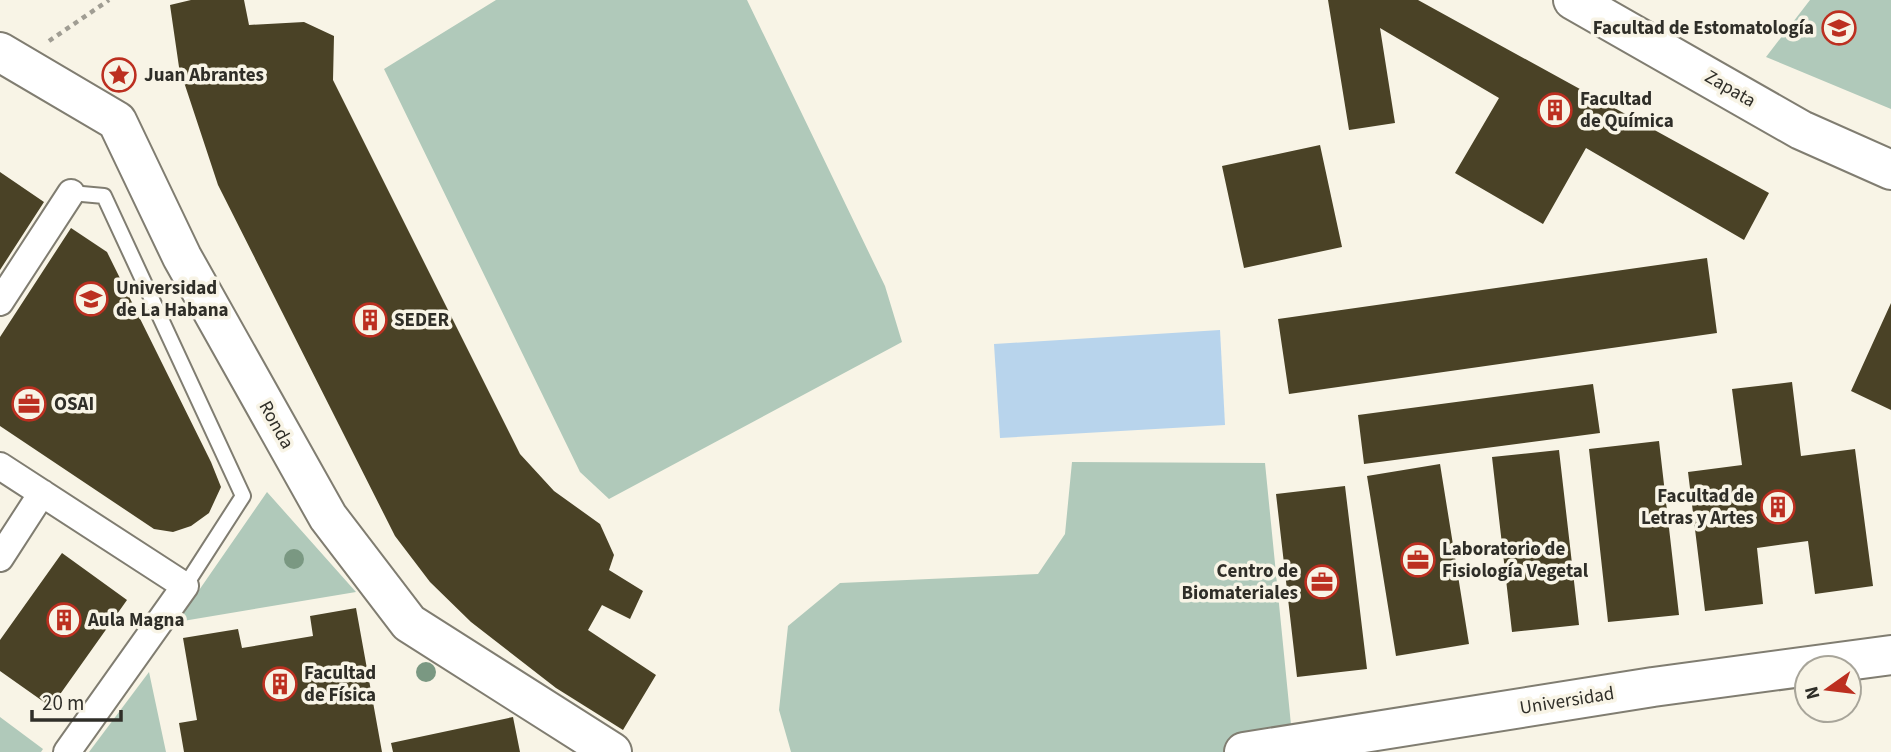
<svg xmlns="http://www.w3.org/2000/svg" width="1891" height="752" viewBox="0 0 1891 752" font-family="'Source Sans 3',sans-serif">
  <style>
    .green { fill: #b0c9ba }
    .water { fill: #b8d4ec }
    .building { fill: #4a4226 }
    .lines { fill: none; stroke-linecap: round; stroke-linejoin: round }
    .lane-casing { stroke: #807d71; stroke-width: 18 }
    .street-casing { stroke: #807d71; stroke-width: 30 }
    .secondary-casing { stroke: #807d71; stroke-width: 42 }
    .path { stroke: #a09d93; stroke-width: 4.5; stroke-dasharray: 5 5; stroke-linecap: butt }
    .lane { stroke: #fff; stroke-width: 14 }
    .street { stroke: #fff; stroke-width: 26 }
    .secondary { stroke: #fff; stroke-width: 38 }
    .tree { fill: #7a9882 }
    .labels { text-anchor: middle; dominant-baseline: central; stroke-width: 7; stroke-linejoin: round; paint-order: stroke }
    .poi-label { font-size: 19px; font-weight: bold; fill: #2f2e28; stroke: #f8f4e6; text-anchor: start }
    .street-label { font-size: 19px; fill: #2f2e28; stroke: #f8f4e6 }
  </style>
  <rect width="100%" height="100%" fill="#f8f4e6"/>
  <path class="green" d="M496,0H747L885,286L902,342L609,499L580,472L384,69Z
    M1810,0H1891V109L1766,57Z
    M1072,462L1265,463L1293,745L1244,752H791L779,710L788,626L840,583L1038,574L1065,534Z
    M267,492L356,592L177,622Z
    M149,672L166,752H89Z
    M0,717L43,749L41,752H0Z"/>
  <path class="water" d="M1220,330L1225,425L1000,438L994,344Z"/>
  <path class="building" d="M191,0H244L249,25L304,22L334,36L333,80L520,454L554,491L600,524L614,555L609,570L643,591L630,619L602,605L588,630L656,675L623,730L556,688L471,622L430,582L395,536L218,185L179,67L170,5Z
    M1328,0H1418L1769,193L1744,240L1586,148L1543,224L1455,173L1499,98L1380,28L1395,123L1349,130Z
    M1320,145L1342,247L1244,268L1222,166Z
    M0,172L44,202L0,270Z
    M71,228L107,252L211,462L221,487L209,513L191,526L173,532L154,529L0,426V337Z
    M1707,258L1717,333L1289,394L1278,319Z
    M1891,303V410L1851,391Z
    M1792,382L1801,456L1855,449L1873,586L1815,594L1808,541L1757,548L1763,604L1705,611L1688,472L1742,465L1732,389Z
    M1593,384L1600,433L1364,464L1358,415Z
    M1659,441L1679,615L1608,622L1589,449Z
    M1559,450L1579,625L1512,632L1492,457Z
    M1440,464L1469,644L1396,656L1367,476Z
    M1345,486L1367,669L1297,677L1276,494Z
    M62,553L127,600L51,707L0,671V640Z
    M356,608L382,752H184L179,723L197,720L183,638L238,629L242,648L313,636L310,616Z
    M513,717L520,752H393L391,743Z"/>
  <g class="lines">
    <defs>
      <path id="lane" d="M71,193L104,196L243,496L185,586"/>
      <path id="street" d="M0,302L71,193
        M0,466L185,586L67,752
        M0,558L42,493"/>
      <path id="secondary" d="M1573,0L1801,130L1891,170
        M0,52L117,121L182,257L328,517L409,623L612,752
        M1244,752L1653,687L1891,655"/>
    </defs>
    <use href="#lane" class="lane-casing"/>
    <use href="#street" class="street-casing"/>
    <use href="#secondary" class="secondary-casing"/>
    <path class="path" d="M49,41L109,0"/>
    <use href="#lane" class="lane"/>
    <use href="#street" class="street"/>
    <use href="#secondary" class="secondary"/>
  </g>
  <g class="tree">
    <circle cx="294" cy="559" r="10"/>
    <circle cx="426" cy="672" r="10"/>
  </g>
  <defs>
    <symbol id="university-ring" viewBox="-11 -11 22 22"><circle r="9.5" fill="#f8f4e6" stroke="#bc2f20" stroke-width="1.5"/><path d="M0-5L7-2L0 1L-7-2ZM-4 1L0 2.5L4 1V4Q0 6-4 4Z" fill="#bc2f20"/></symbol>
    <symbol id="sight-ring" viewBox="-11 -11 22 22"><circle r="9.5" fill="#f8f4e6" stroke="#bc2f20" stroke-width="1.5"/><path d="M0-6L1.8-2.2L6-1.7L2.9 1.2L3.7 5.4L0 3.3L-3.7 5.4L-2.9 1.2L-6-1.7L-1.8-2.2Z" fill="#bc2f20"/></symbol>
    <symbol id="building-ring" viewBox="-11 -11 22 22"><circle r="9.5" fill="#f8f4e6" stroke="#bc2f20" stroke-width="1.5"/><path d="M-4-6H4V6H1V3H-1V6H-4ZM-2.5-4.3h1.7v1.8h-1.7ZM.8-4.3h1.7v1.8H.8ZM-2.5-1h1.7V.8h-1.7ZM.8-1h1.7V.8H.8Z" fill="#bc2f20"/></symbol>
    <symbol id="office-ring" viewBox="-11 -11 22 22"><circle r="9.5" fill="#f8f4e6" stroke="#bc2f20" stroke-width="1.5"/><path d="M-6-3h4V-5.5h4V-3h4V5H-6ZM-1-4.5V-3h2v-1.5ZM-6 0V1H6V0Z" fill="#bc2f20"/></symbol>
  </defs>
  <g fill-rule="evenodd">
    <use href="#university-ring" x="1820" y="9" width="38" height="38"/>
    <use href="#sight-ring" x="100" y="56" width="38" height="38"/>
    <use href="#building-ring" x="1536" y="91" width="38" height="38"/>
    <use href="#university-ring" x="72" y="280" width="38" height="38"/>
    <use href="#building-ring" x="351" y="301" width="38" height="38"/>
    <use href="#office-ring" x="10" y="385" width="38" height="38"/>
    <use href="#building-ring" x="1759" y="488" width="38" height="38"/>
    <use href="#office-ring" x="1399" y="541" width="38" height="38"/>
    <use href="#office-ring" x="1303" y="563" width="38" height="38"/>
    <use href="#building-ring" x="45" y="601" width="38" height="38"/>
    <use href="#building-ring" x="261" y="665" width="38" height="38"/>
  </g>
  <g class="labels">
    <g class="poi-label">
      <text x="1814" y="28" text-anchor="end">Facultad de Estomatología</text>
      <text x="144" y="75">Juan Abrantes</text>
      <text x="1580" y="99">Facultad<tspan x="1580" dy="22">de Química</tspan></text>
      <text x="116" y="288">Universidad<tspan x="116" dy="22">de La Habana</tspan></text>
      <text x="394" y="320">SEDER</text>
      <text x="54" y="404">OSAI</text>
      <text x="1754" y="496" text-anchor="end">Facultad de<tspan x="1754" dy="22">Letras y Artes</tspan></text>
      <text x="1442" y="549">Laboratorio de<tspan x="1442" dy="22">Fisiología Vegetal</tspan></text>
      <text x="1298" y="571" text-anchor="end">Centro de<tspan x="1298" dy="22">Biomateriales</tspan></text>
      <text x="88" y="620">Aula Magna</text>
      <text x="304" y="673">Facultad<tspan x="304" dy="22">de Física</tspan></text>
    </g>
    <g class="street-label">
      <text transform="translate(1730 89) rotate(30)">Zapata</text>
      <text transform="translate(276 425) rotate(61)">Ronda</text>
      <text transform="translate(1567 701) rotate(-9)">Universidad</text>
    </g>
  </g>
  <g transform="translate(1828 689) rotate(256)"><circle r="33" fill="#f8f4e6" stroke="#a8a59a" stroke-width="2"/>
  <path d="M0-5L12 26L0 18L-12 26Z" fill="#bc2f20"/>
  <text y="-10" font-size="19" font-weight="bold" text-anchor="middle" fill="#2f2e28">N</text>
  </g>
  <path d="M32 710v10h89v-10" fill="none" stroke="#2f2e28" stroke-width="3.5"/>
  <text x="42" y="710" font-size="21" fill="#2f2e28" stroke="#f8f4e6" stroke-width="5" paint-order="stroke">20 m</text>
</svg>
